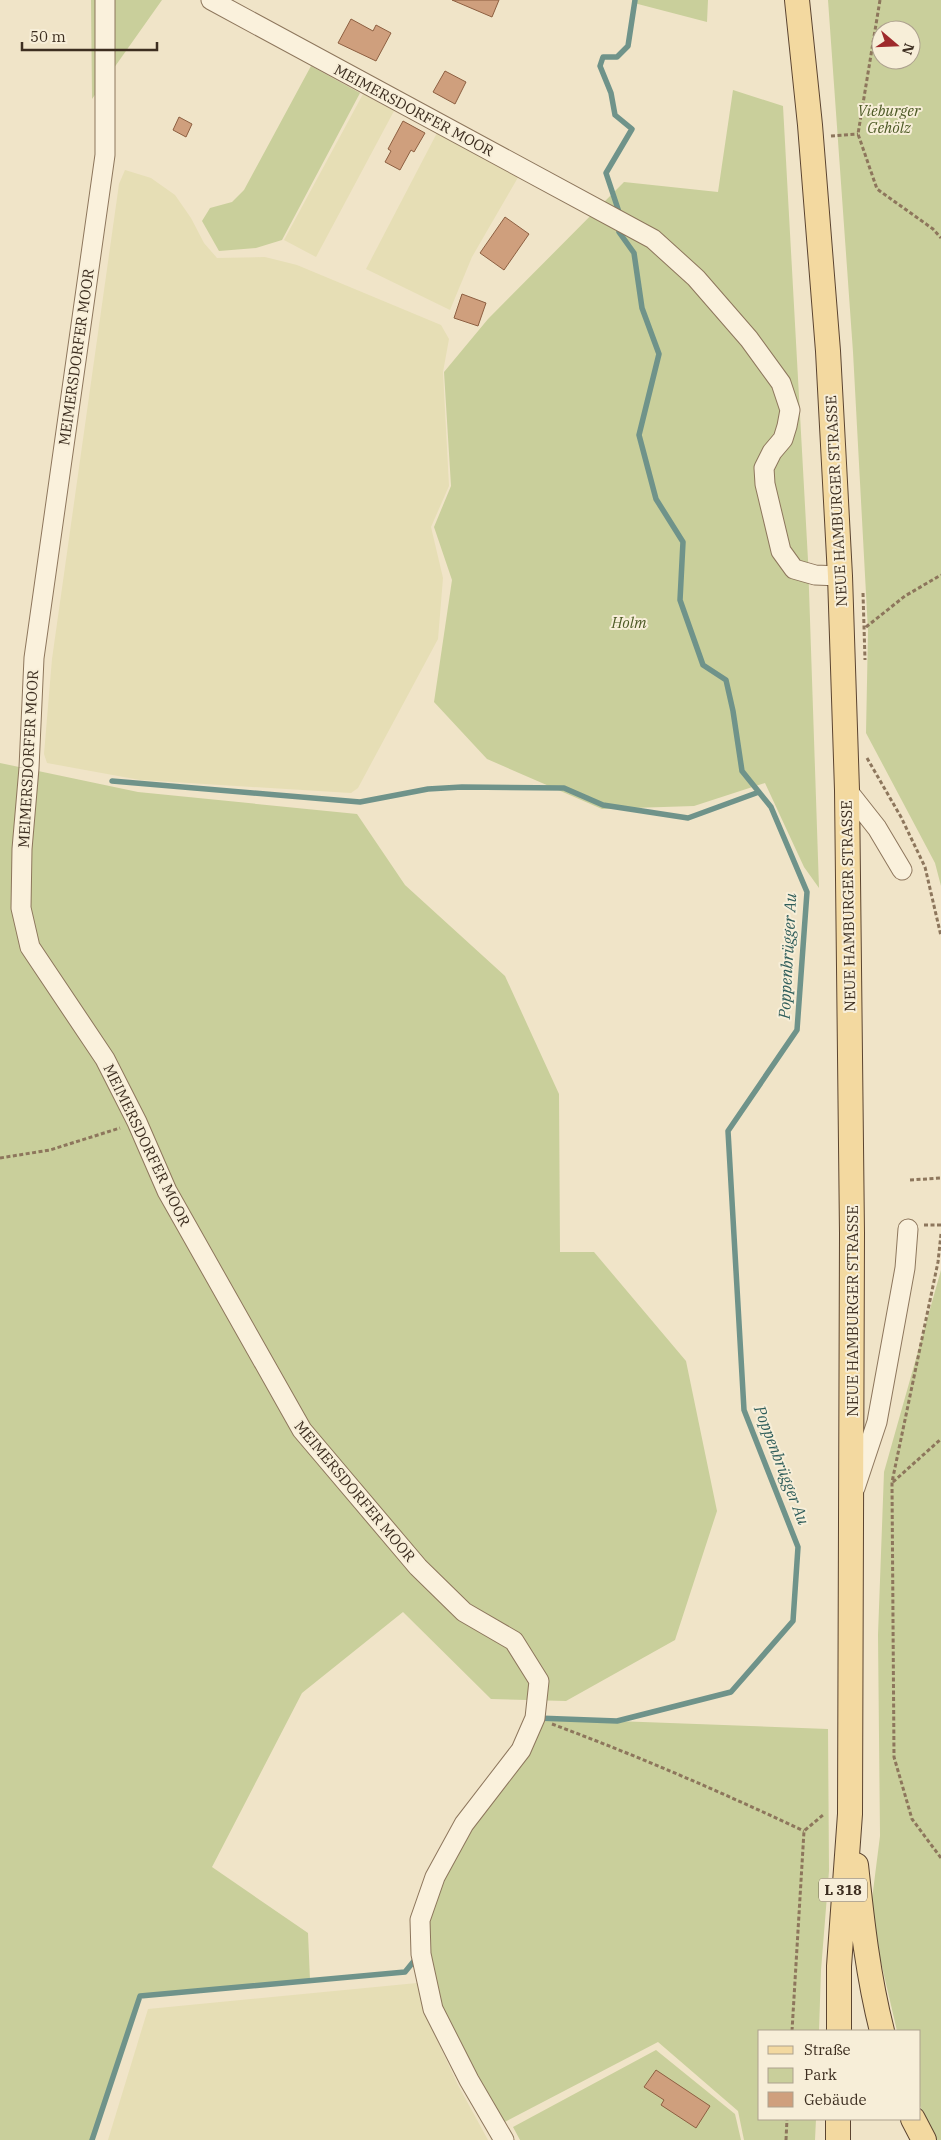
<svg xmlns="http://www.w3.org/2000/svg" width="941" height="2140" viewBox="0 0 941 2140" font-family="'IBM Plex Serif',serif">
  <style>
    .farmland { fill: #e6deb5 }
    .green { fill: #c9cf9b; fill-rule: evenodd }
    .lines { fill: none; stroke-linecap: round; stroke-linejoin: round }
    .stream { stroke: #6f938a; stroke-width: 5.5 }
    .building { fill: #cf9f7d; stroke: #8d5f41 }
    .minor-casing { stroke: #8d765c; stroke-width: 21 }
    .major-casing { stroke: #5b4430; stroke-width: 26 }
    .path { stroke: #8d765c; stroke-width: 3; stroke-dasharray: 4 2.5; stroke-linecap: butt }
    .minor { stroke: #faf1dc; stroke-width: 19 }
    .major { stroke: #f3d9a0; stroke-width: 24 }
    .labels { text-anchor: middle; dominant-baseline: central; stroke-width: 4; stroke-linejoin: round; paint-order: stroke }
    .shield { fill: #f7eed8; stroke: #756857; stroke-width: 1 }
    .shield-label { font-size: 14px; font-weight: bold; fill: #3d2e20 }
    .street-label { font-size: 15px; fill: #3d2e20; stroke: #f7eed8 }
    .park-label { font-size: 15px; font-style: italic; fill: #4d5a26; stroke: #f7eed8 }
    .water-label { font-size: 16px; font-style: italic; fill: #2f5d5a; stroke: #f7eed8 }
  </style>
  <rect width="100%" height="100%" fill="#f0e4c8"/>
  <path class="farmland" d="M363,94L394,111L316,257L284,240Z
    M438,131L520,174L472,257L450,310L366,269Z
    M125,170L151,178L175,195L191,218L204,243L217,258L265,257L297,265L441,325L449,339L443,372L449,486L431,527L443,578L438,639L358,788L351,793L140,780L47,763L44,754L52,659L119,184Z
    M417,1983L424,2012L458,2085L488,2140H108L148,2009Z"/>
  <path class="green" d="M91,0H162L92,99Z
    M632,0H708L707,22L634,3Z
    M828,0H941V886L935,863L866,733L868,631L853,352ZM881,30H911V60H881Z
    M311,66L360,93L282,240L256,248L219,251L202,221L210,208L232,202L244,190Z
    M733,90L783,106L808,560L819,888L804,867L765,783L694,806L602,809L487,759L434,702L452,580L434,527L451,486L444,372L488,319L624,182L718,192Z
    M0,763L138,792L357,814L405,885L505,976L559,1094L560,1252H594L686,1361L717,1511L675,1640L566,1701L491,1699L403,1612L302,1693L212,1867L308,1933L310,1980L140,1996L92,2140H0Z
    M941,1270V2140H937L920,2106V2031H897L870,1915L880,1836L878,1635L884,1472Z
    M535,1718L828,1729L829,1871L821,1970L819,2031H760V2119H816L815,2140H744L738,2111L658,2042L497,2126L469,2080L421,1954L435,1877Z
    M656,2050L735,2114L741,2140H520L513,2127Z"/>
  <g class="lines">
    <path class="stream" d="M619,212L606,173L632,129L615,115L611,93L600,66L603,57H617L628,46L635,0
      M112,781L360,802L428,789L462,787L564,788L603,805L688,818L759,792
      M537,1718L617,1721L731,1692L793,1621L798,1547L744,1410L728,1131L797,1030L807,892L771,807L742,771L733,711L726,680L703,665L680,600L683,542L656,499L639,435L659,354L642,308L634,253L619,232
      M92,2140L140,1996L405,1972L418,1956"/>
  </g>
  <path class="building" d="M452,0H499L492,17Z
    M351,19L373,31L376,25L391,33L376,61L338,43Z
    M445,71L466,82L455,104L433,92Z
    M179,117L192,124L186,137L173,130Z
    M403,121L425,133L414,152L411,150L400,170L385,162L391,151L388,149Z
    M505,217L529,234L504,270L480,253Z
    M462,294L486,303L478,326L454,318Z
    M656,2070L710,2106L696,2128L661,2105L664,2100L644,2087Z"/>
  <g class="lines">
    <defs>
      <path id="minor" d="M105,0V155L34,658L29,768L22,849L21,908L30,947L105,1059L137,1122L167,1191L302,1430L418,1567L464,1612L514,1641L539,1681L535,1718L521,1750L464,1824L435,1877L420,1920L421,1954L433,2009L469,2080L504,2140
        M211,0L653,239L696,278L749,339L781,383L790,410L787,426L783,439L772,452L764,468L765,484L781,551L794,569L815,575L840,576
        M847,790L877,828L902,870
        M855,1488L877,1422L905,1268L908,1229"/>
      <path id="major" d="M797,0L810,125L828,351L840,576L847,790L852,1233L850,1814L839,1966V2031
        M856,1865C862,1921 868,1976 882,2031
        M913,2119L924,2140
        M838,2140V2119"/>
    </defs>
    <use href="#minor" class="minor-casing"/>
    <use href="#major" class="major-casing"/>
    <path class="path" d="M880,0L858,134L877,189L933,229L941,238
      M831,136L858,134
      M863,593L865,660
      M866,627L905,596L941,575
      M867,758L901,817L925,867L941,936
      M0,1158L50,1150L120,1128
      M910,1180L941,1178
      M924,1225H941
      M941,1234L938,1262L892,1482L894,1757L912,1819L941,1858
      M893,1482L941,1439
      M552,1724C638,1756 721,1792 804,1831
      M792,2031L804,1831L823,1815
      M786,2140L787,2119"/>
    <use href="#minor" class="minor"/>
    <use href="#major" class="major"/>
  </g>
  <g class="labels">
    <rect class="shield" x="819" y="1878.5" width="48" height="23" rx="4"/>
    <g class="shield-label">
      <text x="843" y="1890">L 318</text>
    </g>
    <g class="street-label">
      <text transform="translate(414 110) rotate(28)">MEIMERSDORFER MOOR</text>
      <text transform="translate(76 357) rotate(-82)">MEIMERSDORFER MOOR</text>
      <text transform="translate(836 501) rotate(-93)">NEUE HAMBURGER STRASSE</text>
      <text transform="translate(28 759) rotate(-87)">MEIMERSDORFER MOOR</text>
      <text transform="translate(848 906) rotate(-91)">NEUE HAMBURGER STRASSE</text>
      <text transform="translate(147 1145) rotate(64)">MEIMERSDORFER MOOR</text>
      <text transform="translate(852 1311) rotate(-90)">NEUE HAMBURGER STRASSE</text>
      <text transform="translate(355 1491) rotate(50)">MEIMERSDORFER MOOR</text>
    </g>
    <g class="park-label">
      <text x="889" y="110">Vieburger<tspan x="889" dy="17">Gehölz</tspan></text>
      <text x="629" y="622">Holm</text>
    </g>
    <g class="water-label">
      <text transform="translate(787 956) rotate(-87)">Poppenbrügger Au</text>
      <text transform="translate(782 1465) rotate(69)">Poppenbrügger Au</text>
    </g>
  </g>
  <rect x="758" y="2030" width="162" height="90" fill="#f7eed8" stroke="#ada18e"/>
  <rect x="768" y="2046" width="25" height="8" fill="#f3d9a0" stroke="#ada18e"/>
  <text x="804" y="2055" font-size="15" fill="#3d2e20">Straße</text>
  <rect x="768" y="2068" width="25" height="15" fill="#c9cf9b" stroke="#ada18e"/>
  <text x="804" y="2080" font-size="15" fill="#3d2e20">Park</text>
  <rect x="768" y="2092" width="25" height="15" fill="#cf9f7d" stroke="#ada18e"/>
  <text x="804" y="2105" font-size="15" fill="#3d2e20">Gebäude</text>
  <g transform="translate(896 45) rotate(109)"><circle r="24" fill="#f7eed8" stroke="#ada18e"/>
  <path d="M0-4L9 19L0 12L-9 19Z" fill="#9e2a2b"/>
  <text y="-8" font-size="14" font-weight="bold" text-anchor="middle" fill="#3d2e20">N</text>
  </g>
  <path d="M22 42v8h135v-8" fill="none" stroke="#3d2e20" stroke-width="2.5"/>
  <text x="30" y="42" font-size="15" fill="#3d2e20" stroke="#f7eed8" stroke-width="4" paint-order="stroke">50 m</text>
</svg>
